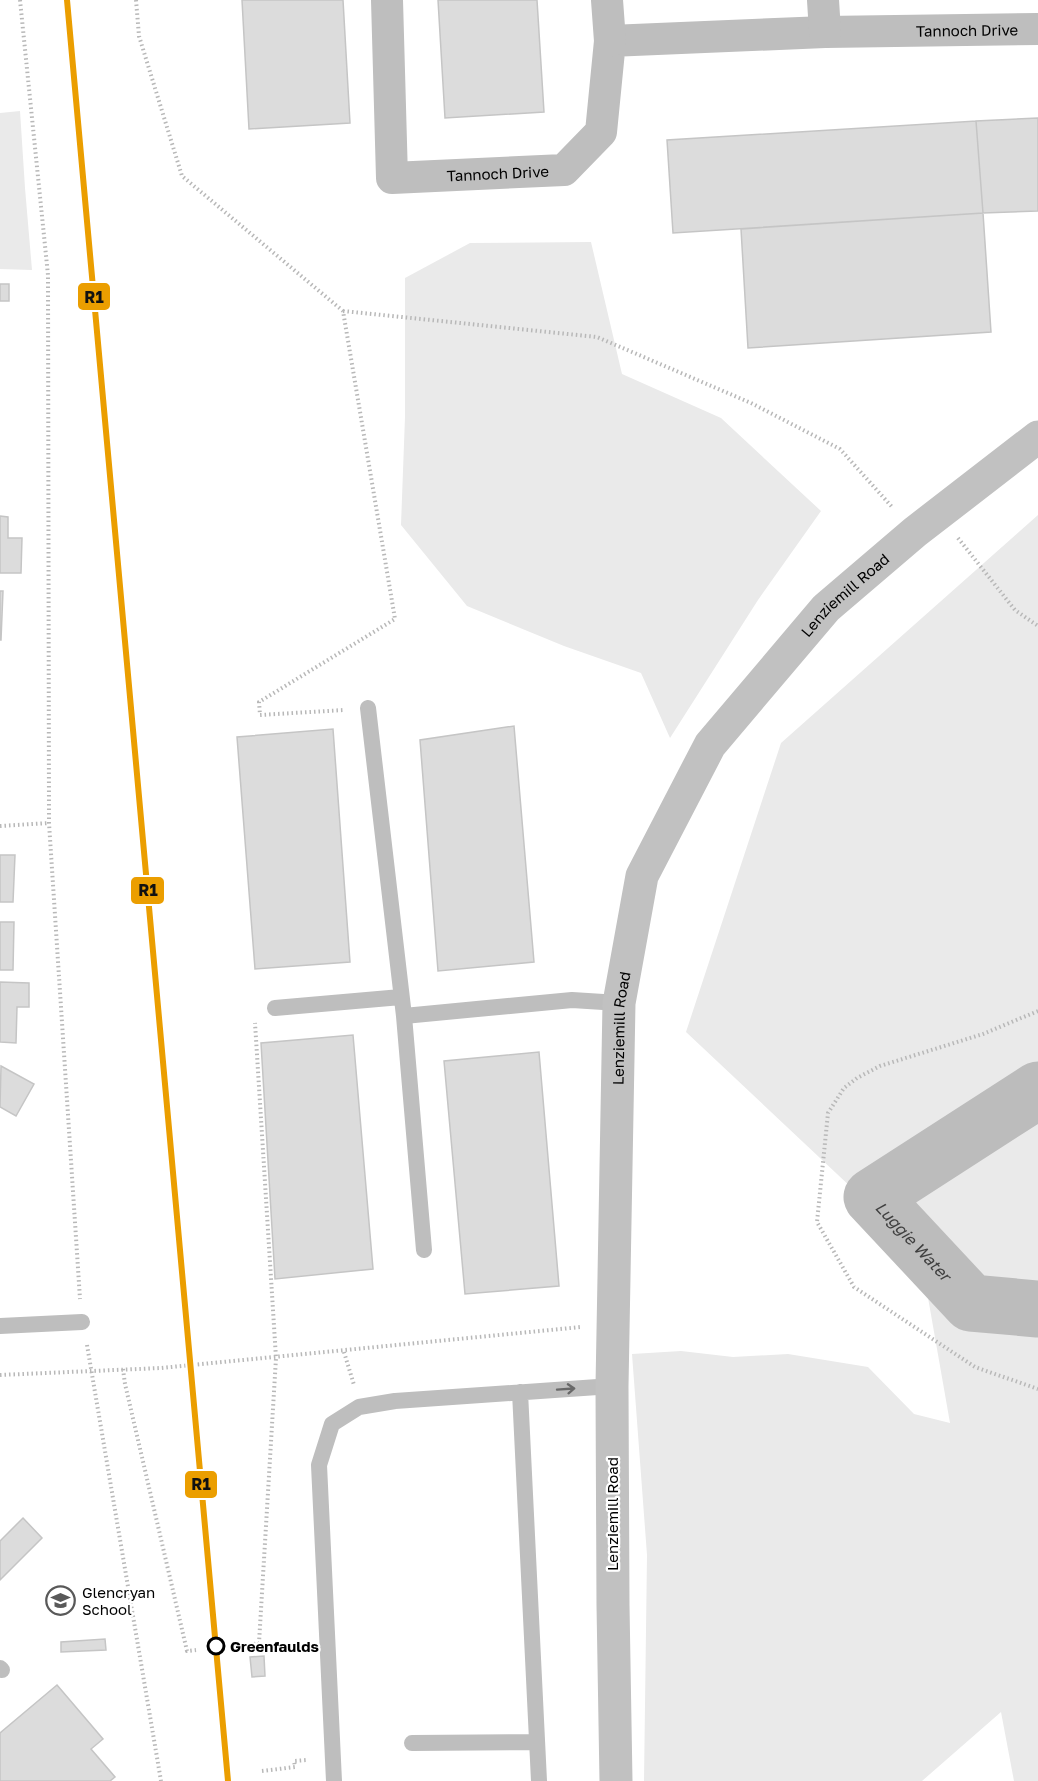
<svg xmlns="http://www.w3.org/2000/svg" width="1038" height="1781" viewBox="0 0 1038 1781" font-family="'Golos Text',sans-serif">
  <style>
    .green { fill: #eaeaea }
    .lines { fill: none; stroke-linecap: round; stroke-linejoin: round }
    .river { stroke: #bcbcbc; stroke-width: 57 }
    .building { fill: #dcdcdc; stroke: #c5c5c5; stroke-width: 1.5 }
    .path { stroke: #b8b8b8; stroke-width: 4; stroke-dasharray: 1.5 3; stroke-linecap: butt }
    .lane { stroke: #bebebe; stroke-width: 16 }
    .street { stroke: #bebebe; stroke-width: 32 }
    .secondary { stroke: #c1c1c1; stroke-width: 33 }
    .rail-1-casing { stroke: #fff; stroke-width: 10 }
    .rail-1 { stroke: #eb9e00; stroke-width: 6 }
    .oneway { stroke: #686868 }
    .stop-dot { fill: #fff; stroke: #000; stroke-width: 3 }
    .labels { text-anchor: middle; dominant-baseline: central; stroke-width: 4.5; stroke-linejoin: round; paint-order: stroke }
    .street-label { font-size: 15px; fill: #000; stroke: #fff }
    .poi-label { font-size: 15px; fill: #000; stroke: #fff; text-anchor: start }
    .stop-label { font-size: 15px; font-weight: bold; fill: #000; stroke: #fff; text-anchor: start }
    .water-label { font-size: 16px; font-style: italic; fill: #404040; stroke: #fff }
    .line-badge { stroke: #fff; stroke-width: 2 }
    .pale-badge-label { font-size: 16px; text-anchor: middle; font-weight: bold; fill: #111 }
  </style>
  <rect width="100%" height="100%" fill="#fff"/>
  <path class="green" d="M20,111L25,188L32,270L0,269V113Z
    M591,242L622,374L721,418L821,511L758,600L670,738L641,673L564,646L467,606L401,525L405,417V278L470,243Z
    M1038,515V1781H1014L1001,1712L922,1781H644L647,1555L632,1354L681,1351L733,1357L788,1354L868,1367L914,1414L950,1423L920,1252L686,1032L781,743Z"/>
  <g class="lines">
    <path class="river" id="s1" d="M1038,1090L872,1197L971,1303L1038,1309"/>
  </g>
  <path class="building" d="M242,0H343L350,123L249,129Z
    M438,0H537L544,112L445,118Z
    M1038,118V211L983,213L976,121Z
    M976,121L983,213L673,233L667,140Z
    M983,213L991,332L748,348L741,229Z
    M0,284H9V301H0Z
    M0,516L8,517V538H22L21,573H0Z
    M0,591H3L1,640H0Z
    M514,726L534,962L438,971L420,740Z
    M333,729L350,962L255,969L237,737Z
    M0,855H15L13,902H0Z
    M0,922H14L13,970H0Z
    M0,982L29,983V1007H17L16,1043L0,1042Z
    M353,1035L373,1269L275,1279L261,1043Z
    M539,1052L559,1286L465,1294L444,1061Z
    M1,1066L34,1084L16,1116L0,1107Z
    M23,1518L42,1538L0,1580V1541Z
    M105,1639L106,1650L61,1652V1642Z
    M264,1656L265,1676L252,1677L250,1657Z
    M57,1685L103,1739L91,1749L115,1777L110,1781H0V1733Z"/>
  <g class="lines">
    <path class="path" d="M20,0L48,275L49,823L80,1299
      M136,0L139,36L182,176L343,311L395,619L259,702L260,715L344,710
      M343,311L597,337L751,403L840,449L893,508
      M958,538L1015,610L1038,626
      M0,826L49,823
      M1038,1011L983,1034L880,1066L857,1078L844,1088L828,1113L817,1222L854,1287L975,1367L1038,1389
      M87,1345L161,1781
      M344,1352L354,1385
      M123,1369L125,1384L187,1651L196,1650
      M0,1375L161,1368L581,1327
      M254,1644L259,1643L276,1358L255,1023
      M262,1771L295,1767L294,1761L307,1760V1761"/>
    <path class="lane" d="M368,708L404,1016L424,1250
      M275,1008L401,997
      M404,1016L572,1000L619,1003
      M0,1326L82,1322
      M520,1392L539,1781
      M0,1668L2,1670
      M412,1743L537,1742
      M334,1781L319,1465L332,1424L359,1407L395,1401L612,1386"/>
    <g class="street">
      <path id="s2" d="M387,0L392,178L564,170L601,132L610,41L825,32L1038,29"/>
      <path d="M607,0L610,41"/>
      <path d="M823,0L825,32"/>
    </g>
    <path class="secondary" id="s3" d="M616,1781L613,1605L612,1386L619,1003L642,876L710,745L826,608L915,532L1038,437"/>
    <defs>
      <path id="rail-1" d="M67,0L228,1781"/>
    </defs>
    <use href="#rail-1" class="rail-1-casing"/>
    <use href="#rail-1" class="rail-1"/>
  </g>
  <defs><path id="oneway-shaft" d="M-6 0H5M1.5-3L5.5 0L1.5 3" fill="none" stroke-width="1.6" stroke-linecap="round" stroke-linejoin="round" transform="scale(1.5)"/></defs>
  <use class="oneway" href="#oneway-shaft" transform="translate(566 1389) rotate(-4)"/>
  <defs>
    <symbol id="school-ring" viewBox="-11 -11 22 22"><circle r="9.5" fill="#fff" stroke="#595959" stroke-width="1.5"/><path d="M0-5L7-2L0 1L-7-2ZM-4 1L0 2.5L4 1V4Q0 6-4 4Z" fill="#595959"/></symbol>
  </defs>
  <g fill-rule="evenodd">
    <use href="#school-ring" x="44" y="1584" width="33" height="33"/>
  </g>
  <circle class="stop-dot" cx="216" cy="1646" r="8"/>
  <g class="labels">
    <g class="street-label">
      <text stroke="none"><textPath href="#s2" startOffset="852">Tannoch Drive</textPath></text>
      <text stroke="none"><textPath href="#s2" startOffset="284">Tannoch Drive</textPath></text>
      <text stroke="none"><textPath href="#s3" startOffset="1257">Lenziemill Road</textPath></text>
      <text stroke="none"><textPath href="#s3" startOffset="753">Lenziemill Road</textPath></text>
      <text transform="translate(612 1514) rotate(-90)">Lenziemill Road</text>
    </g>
    <g class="poi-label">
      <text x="82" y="1592">Glencryan<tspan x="82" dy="17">School</tspan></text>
    </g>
    <g class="stop-label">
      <text x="230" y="1646">Greenfaulds</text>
    </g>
    <g class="water-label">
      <text stroke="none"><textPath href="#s1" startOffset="258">Luggie Water</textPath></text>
    </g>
  </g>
  <g class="line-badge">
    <rect x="77" y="282" width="34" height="29" rx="6" fill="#eb9e00"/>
    <rect x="130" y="876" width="35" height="29" rx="6" fill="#eb9e00"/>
    <rect x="184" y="1470" width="34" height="29" rx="6" fill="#eb9e00"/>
  </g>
  <g class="pale-badge-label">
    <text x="94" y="303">R1</text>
    <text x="148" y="896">R1</text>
    <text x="201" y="1490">R1</text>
  </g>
</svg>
